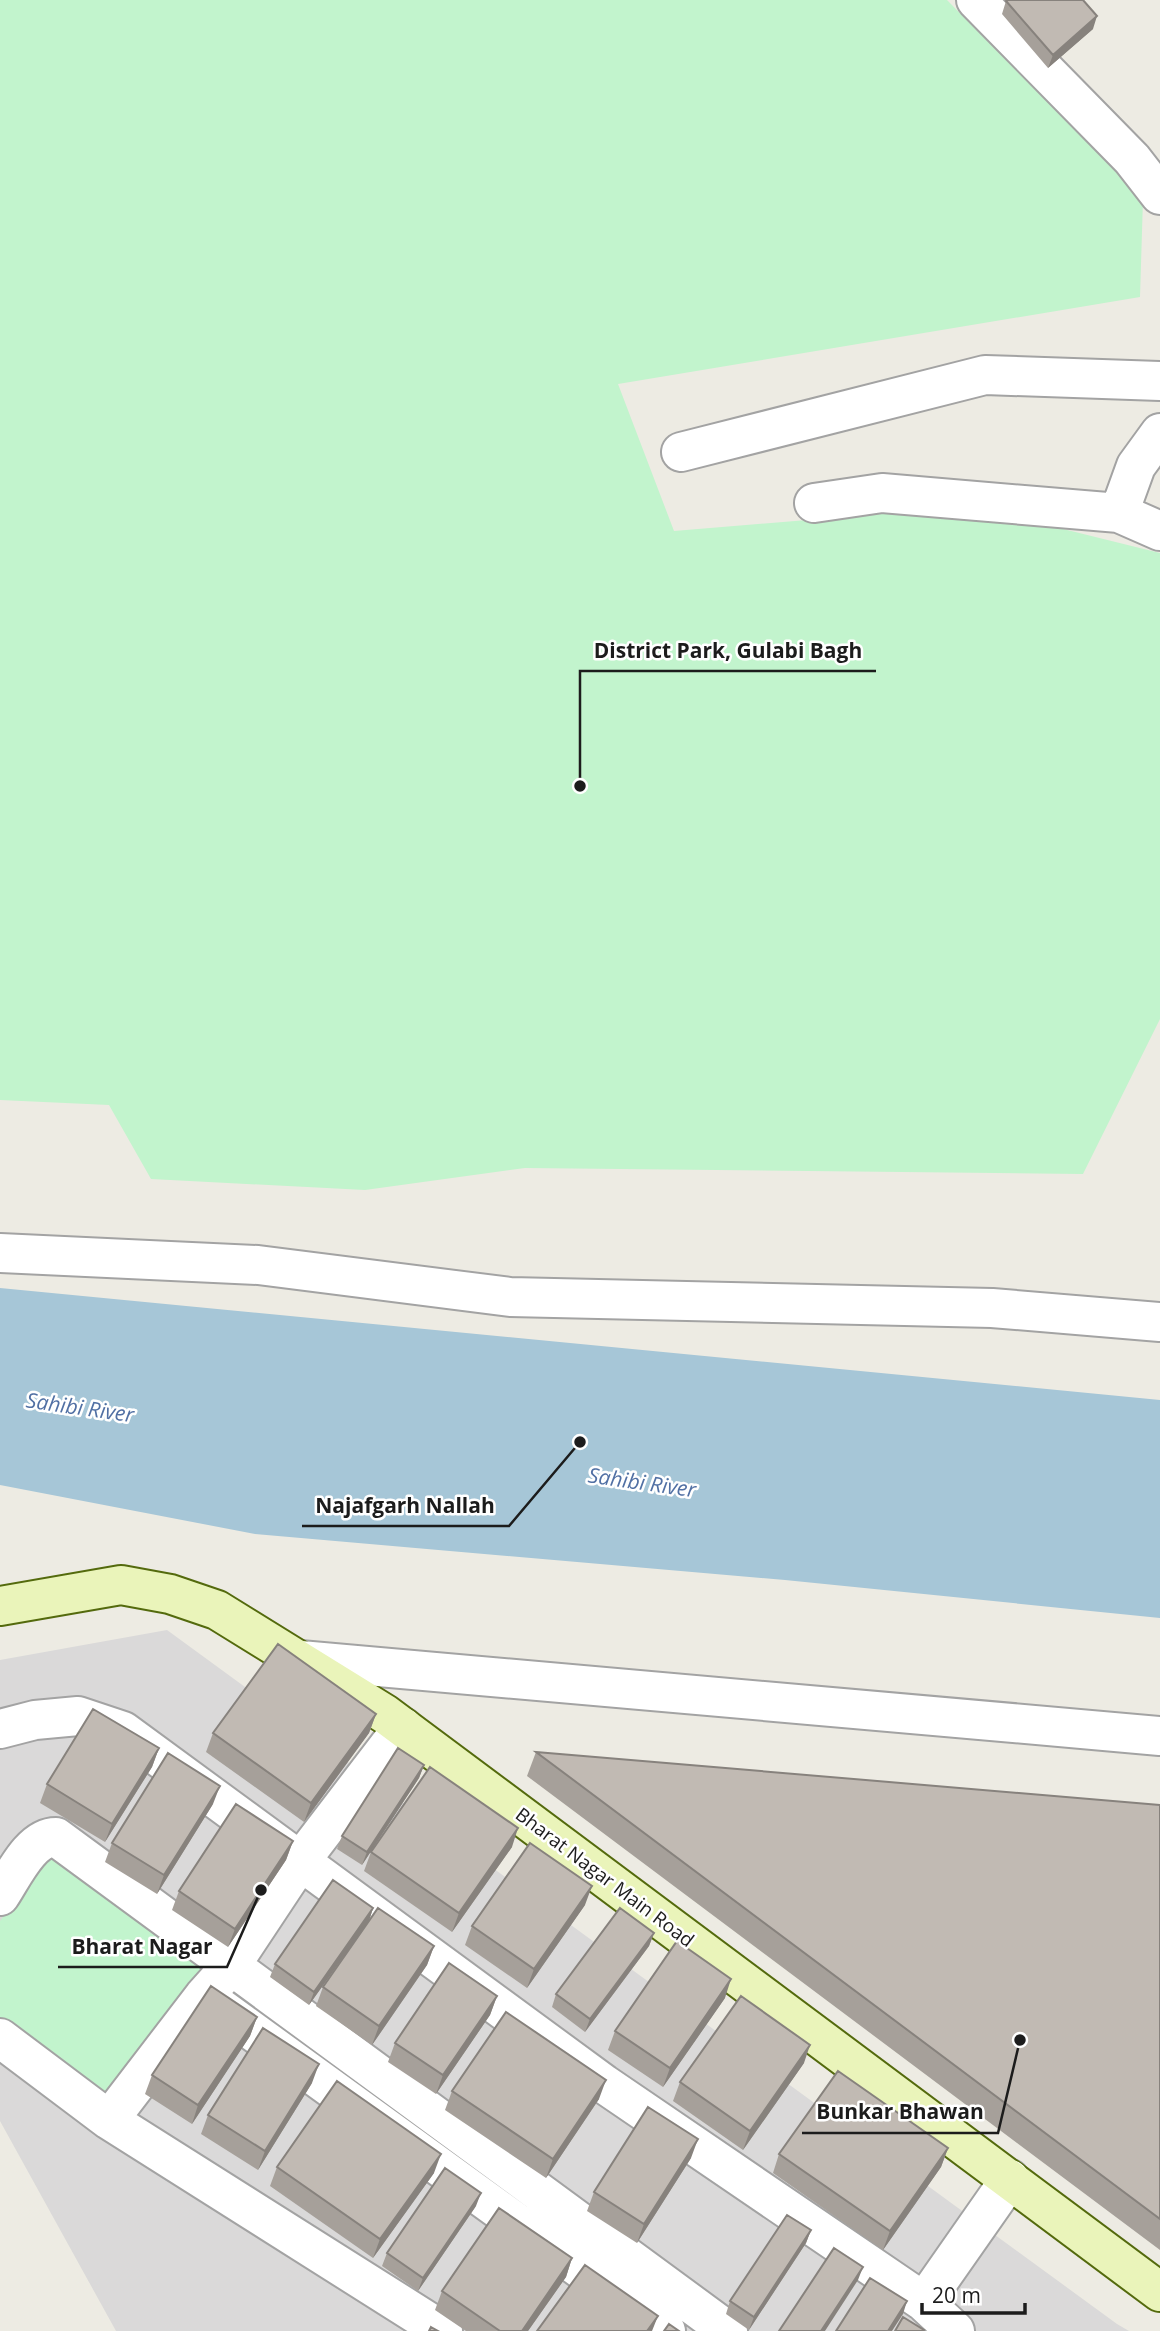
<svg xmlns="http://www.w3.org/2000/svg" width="1160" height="2331" viewBox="0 0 1160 2331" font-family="'Open Sans',sans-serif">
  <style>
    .residential { fill: #dad9d9 }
    .park { fill: #c2f4cd }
    .water { fill: #a6c6d7 }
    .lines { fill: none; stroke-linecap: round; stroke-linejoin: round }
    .street-casing { stroke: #a3a3a3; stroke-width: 42 }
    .secondary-casing { stroke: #546a0d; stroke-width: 42 }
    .street { stroke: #fff; stroke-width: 38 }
    .secondary { stroke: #eaf4ba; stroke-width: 38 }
    .wall { fill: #a6a09a }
    .shaded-wall { fill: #87827d }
    .building { fill: #c1bab3; stroke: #87827d; stroke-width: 2 }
    .labels { text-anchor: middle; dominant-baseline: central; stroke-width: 5; stroke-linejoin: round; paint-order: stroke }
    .street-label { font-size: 19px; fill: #1c1c1c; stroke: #fff }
    .water-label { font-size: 21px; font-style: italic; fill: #5170a4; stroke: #fff }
    .leader { fill: none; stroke: #1c1c1c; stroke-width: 2.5 }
    .callout-dot { fill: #1c1c1c; stroke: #fff; stroke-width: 2.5 }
    .callout-label { font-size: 21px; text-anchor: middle; font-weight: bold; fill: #1c1c1c; stroke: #fff; stroke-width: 5; stroke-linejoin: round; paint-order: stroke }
  </style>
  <rect width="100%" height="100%" fill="#edebe3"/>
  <path class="residential" d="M167,1630L1117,2324L1129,2331H116L0,2121V1660Z"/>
  <path class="park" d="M0,0H947L1143,199L1140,297L618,384L674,531L903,512L1051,526L1160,553V1019L1083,1174L525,1168L365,1190L151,1179L109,1105L0,1100Z
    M49,1853L211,1971L116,2102L0,2017V1921Z"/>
  <path class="water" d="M0,1288L1160,1400V1618L785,1580L255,1534L0,1485Z"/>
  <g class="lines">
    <defs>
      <path id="street" d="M976,0L1132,159L1160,195
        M681,452L985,375L1160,381
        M814,503L882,493L1119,513L1160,531
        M1119,513L1136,466L1160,433
        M0,1253L258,1265L510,1297L992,1308L1160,1322
        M300,1660L1160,1736
        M0,1729L35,1720L78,1716L123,1731L604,2084L924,2302L955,2331
        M0,1896C13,1877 30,1837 56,1837L728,2331
        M204,1996L666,2331
        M0,2038L109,2120L443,2331
        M109,2120L204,1996L230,1967L299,1863L403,1727
        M924,2302L1010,2179"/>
      <path id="secondary" d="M0,1606L121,1585L170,1594L217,1610L385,1714L1160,2292"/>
    </defs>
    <use href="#street" class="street-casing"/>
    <use href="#secondary" class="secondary-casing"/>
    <use href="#street" class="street"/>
    <use href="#secondary" class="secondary"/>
  </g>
  <path class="wall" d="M1006,1L1093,29L1048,68L1002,14Z
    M376,1714L369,1733L304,1822L206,1752L213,1733Z
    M159,1748L152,1767L105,1842L40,1803L47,1784Z
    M536,1752L1160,1805V2250L527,1776Z
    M424,1765L419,1778L362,1865L337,1849L342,1836Z
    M213,1804L157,1894L105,1862L112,1843Z
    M293,1841L286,1860L228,1947L172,1910L179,1891Z
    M512,1847L452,1932L364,1871L371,1852Z
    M585,1905L527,1988L465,1945L472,1926Z
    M373,1908L369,1921L309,2005L270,1977L275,1964Z
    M654,1933L649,1946L585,2032L552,2007L556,1994Z
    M434,1946L427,1965L372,2045L316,2006L323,1987Z
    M497,1996L490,2015L436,2094L388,2062L395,2043Z
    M725,1998L663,2087L608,2050L615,2031Z
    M257,2017L250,2036L192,2124L145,2094L152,2075Z
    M804,2063L743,2150L673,2101L680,2082Z
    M312,2083L258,2170L201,2134L208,2115Z
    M452,2091L599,2099L546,2178L445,2110Z
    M948,2148L941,2167L883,2250L773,2173L779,2154Z
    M691,2158L637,2243L587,2211L594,2192Z
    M277,2167L434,2173L373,2258L270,2186Z
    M476,2206L418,2291L382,2266L387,2253Z
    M811,2230L806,2243L749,2330L726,2314L730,2301Z
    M572,2258L566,2277L528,2331H466L435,2310L442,2291Z"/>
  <path class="shaded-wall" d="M1097,16L1093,29L1048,68L1053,55Z
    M376,1714L369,1733L304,1822L311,1803Z
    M159,1748L152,1767L105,1842L112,1824Z
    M424,1765L419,1778L362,1865L367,1852Z
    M220,1786L213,1804L157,1894L164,1875Z
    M518,1828L512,1847L452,1932L459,1913Z
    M293,1841L286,1860L228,1947L235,1929Z
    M592,1886L585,1905L527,1988L534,1969Z
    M373,1908L369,1921L309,2005L314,1992Z
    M654,1933L649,1946L585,2032L590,2019Z
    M434,1946L427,1965L372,2045L379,2026Z
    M731,1979L725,1998L663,2087L670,2068Z
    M497,1996L490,2015L436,2094L443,2075Z
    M257,2017L250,2036L192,2124L198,2105Z
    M810,2045L804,2063L743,2150L750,2131Z
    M319,2064L312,2083L258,2170L265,2151Z
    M606,2080L599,2099L546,2178L553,2159Z
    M698,2139L691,2158L637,2243L644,2224Z
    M948,2148L941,2167L883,2250L890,2231Z
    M441,2154L434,2173L373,2258L380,2239Z
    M481,2193L476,2206L418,2291L423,2278Z
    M811,2230L806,2243L749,2330L754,2317Z
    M572,2258L566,2277L528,2331H522Z
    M863,2267L858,2280L825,2331H821Z
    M907,2301L903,2314L892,2331H888Z
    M658,2316L652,2331H647Z"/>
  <path class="building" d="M1008,0H1083L1097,16L1053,55L1006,1Z
    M278,1644L376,1714L311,1803L213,1733Z
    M93,1709L159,1748L112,1824L47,1784Z
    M398,1748L424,1765L367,1852L342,1836Z
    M536,1752L1160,1805V2219Z
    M168,1753L220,1786L164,1875L112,1843Z
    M430,1767L518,1828L459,1913L371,1852Z
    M236,1804L293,1841L235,1929L179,1891Z
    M530,1843L592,1886L534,1969L472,1926Z
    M333,1880L373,1908L314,1992L275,1964Z
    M378,1908L434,1946L379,2026L323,1987Z
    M620,1908L654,1933L590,2019L556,1994Z
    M677,1941L731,1979L670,2068L615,2031Z
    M449,1963L497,1996L443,2075L395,2043Z
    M211,1986L257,2017L198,2105L152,2075Z
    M741,1996L810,2045L750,2131L680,2082Z
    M506,2012L606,2080L553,2159L452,2091Z
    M263,2028L319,2064L265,2151L208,2115Z
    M838,2071L948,2148L890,2231L779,2154Z
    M337,2081L441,2154L380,2239L277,2167Z
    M648,2107L698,2139L644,2224L594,2192Z
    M445,2168L481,2193L423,2278L387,2253Z
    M499,2208L572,2258L522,2331H500L442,2291Z
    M787,2215L811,2230L754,2317L730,2301Z
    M834,2248L863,2267L821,2331H779Z
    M585,2265L658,2316L647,2331H537Z
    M870,2278L907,2301L888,2331H836Z
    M903,2317L924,2330L923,2331H895Z
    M669,2324L679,2331H664Z
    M431,2327L438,2331H429Z"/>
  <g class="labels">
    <g class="street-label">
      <text transform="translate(605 1877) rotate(37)">Bharat Nagar Main Road</text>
    </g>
    <g class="water-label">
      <text transform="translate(80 1407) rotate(8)">Sahibi River</text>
      <text transform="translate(642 1482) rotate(8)">Sahibi River</text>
    </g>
  </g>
  <path class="leader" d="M580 786L580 671H876M580 1442L509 1526H302M261 1890L227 1967H58M1020 2040L998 2133H802"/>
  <g class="callout-dot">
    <circle cx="580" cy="786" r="7"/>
    <circle cx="580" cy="1442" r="7"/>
    <circle cx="261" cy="1890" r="7"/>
    <circle cx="1020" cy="2040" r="7"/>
  </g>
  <g class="callout-label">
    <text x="728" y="658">District Park, Gulabi Bagh</text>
    <text x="405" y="1513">Najafgarh Nallah</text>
    <text x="142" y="1954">Bharat Nagar</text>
    <text x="900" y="2119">Bunkar Bhawan</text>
  </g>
  <path d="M922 2303v10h103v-10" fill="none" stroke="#1c1c1c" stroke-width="3.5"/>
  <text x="932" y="2303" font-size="21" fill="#1c1c1c" stroke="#ffffff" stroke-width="5" paint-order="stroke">20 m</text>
</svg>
